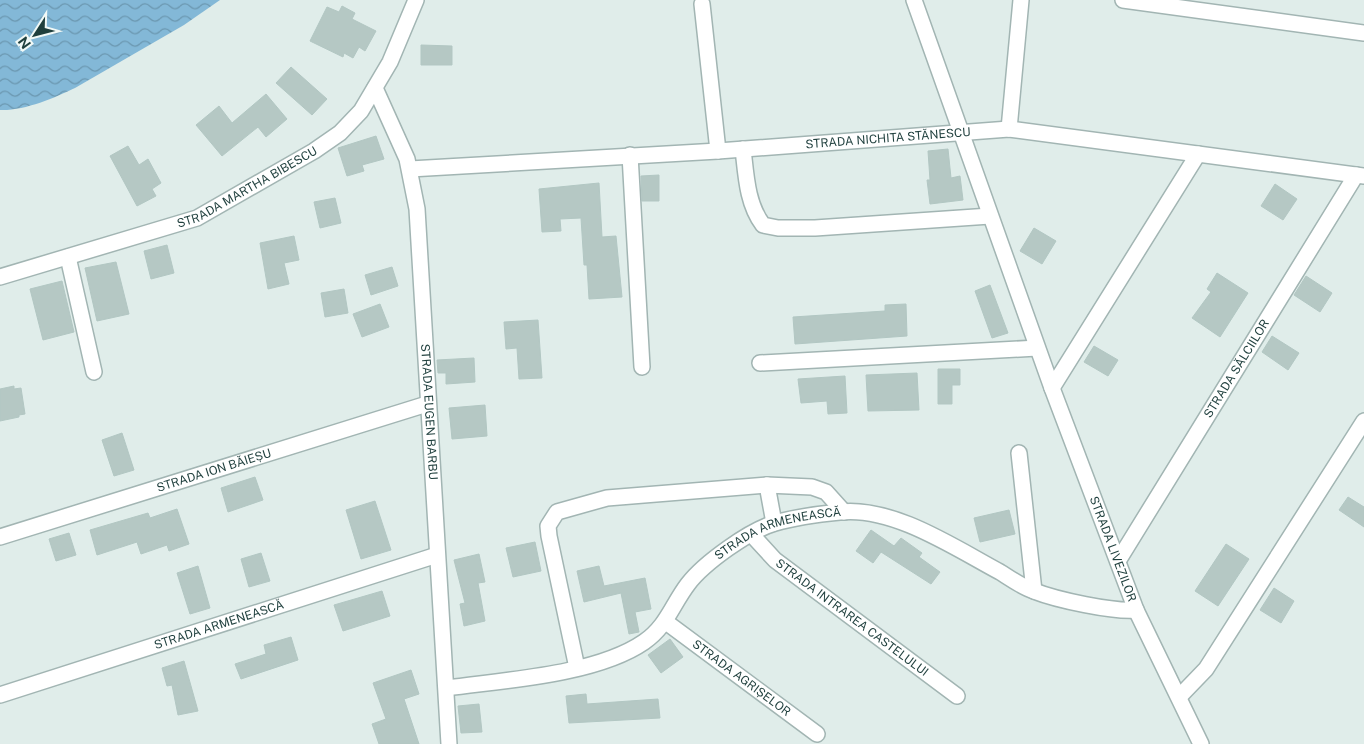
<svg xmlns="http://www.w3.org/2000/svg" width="1364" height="744" viewBox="0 0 1364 744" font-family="'Public Sans',sans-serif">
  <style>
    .water { fill: url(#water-waves) }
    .building { fill: #b5c8c4; stroke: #b2c7c3 }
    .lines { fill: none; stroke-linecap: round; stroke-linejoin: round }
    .minor-casing { stroke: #a2b5b3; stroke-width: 18 }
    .minor { stroke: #fff; stroke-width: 15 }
    .labels { text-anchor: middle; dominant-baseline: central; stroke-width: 4; stroke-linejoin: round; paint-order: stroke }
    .street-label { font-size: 12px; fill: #1f3f3d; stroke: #f1f9f7 }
  </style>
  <defs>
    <pattern id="water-waves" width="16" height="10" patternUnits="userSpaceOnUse" patternTransform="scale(1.25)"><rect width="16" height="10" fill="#83b8d7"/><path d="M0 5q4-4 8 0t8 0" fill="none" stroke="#6b97b0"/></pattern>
  </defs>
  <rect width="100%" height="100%" fill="#e0edea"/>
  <path class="water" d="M0,0H220L184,25L75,88C54,98 24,111 0,110Z"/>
  <path class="building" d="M342,6L355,13L352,19L376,31L365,51L359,47L353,58L344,53L343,57L310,41L327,7L339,12Z
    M421,45L452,46V65H421Z
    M291,67L327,99L312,115L276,83Z
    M266,94L287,119L266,137L258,127L222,156L196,125L219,106L232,123Z
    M376,136L384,159L362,165L364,171L347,176L338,148Z
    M128,146L139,165L148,159L161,183L152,189L156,196L137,206L110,156Z
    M948,149L951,178L960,176L963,200L930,204L927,180H930L928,151Z
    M659,175V201H642L641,176Z
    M599,183L602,237L616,236L622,297L589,299L587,265H584L581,218L560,219L561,231L542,232L539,189Z
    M1275,184L1297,199L1283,220L1261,206Z
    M335,198L341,223L320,228L314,202Z
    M1034,228L1056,241L1042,264L1020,251Z
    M294,236L299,260L284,263L289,284L268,289L260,243Z
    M167,245L174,273L151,279L144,251Z
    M116,262L129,314L97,321L85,268Z
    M392,267L398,286L371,295L365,275Z
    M1217,273L1248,293L1220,337L1192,318L1211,292L1207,289Z
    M1306,276L1332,293L1320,312L1294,295Z
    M62,281L74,332L43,340L30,289Z
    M990,285L1008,333L992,338L975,291Z
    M344,289L348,313L325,317L321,293Z
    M380,304L389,327L362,337L353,314Z
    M906,304L907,336L795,344L793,317L885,311V305Z
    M538,320L542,378L519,379L517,348L506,349L504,322Z
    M1272,336L1299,353L1288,370L1262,352Z
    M1094,346L1118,360L1108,376L1084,362Z
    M474,358L475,382L446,384V373H438L437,360Z
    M938,369H960V385H952V404H938Z
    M917,373L919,410L868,411L866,375Z
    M845,376L847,413L828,414L827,401L801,403L798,379Z
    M14,386V389L21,388L25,414L19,415V417L0,421V389Z
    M485,405L487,436L452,439L449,408Z
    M122,433L134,470L114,476L102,440Z
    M255,477L263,500L228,512L221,488Z
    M1348,497L1364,507V527L1339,510Z
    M375,501L391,550L361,559L346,510Z
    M177,509L189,544L169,551L167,545L141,554L137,542L97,555L90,530L148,513L150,518Z
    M1009,510L1015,534L980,542L974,518Z
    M871,530L894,546L901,538L922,553L919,557L940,572L931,584L881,552L873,563L856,551Z
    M69,533L76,555L56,561L49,539Z
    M535,542L541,571L513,577L506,548Z
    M1226,544L1249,559L1218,606L1195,591Z
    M261,553L270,581L249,587L241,559Z
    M479,554L485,582L478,583L485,621L464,626L460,604L465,603L454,560Z
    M198,566L210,608L190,614L177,573Z
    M599,566L604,586L645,578L651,609L635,612L639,632L629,634L621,593L584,602L577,571Z
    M1274,588L1294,601L1281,623L1260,610Z
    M382,591L390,616L343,631L334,605Z
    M291,637L298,660L241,679L235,664L266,654L264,645Z
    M670,639L683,657L661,673L648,655Z
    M184,661L198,711L178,715L172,685L167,686L162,668Z
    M411,670L419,694L404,699L419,744H379L372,724L386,719L373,683Z
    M586,694L587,704L658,699L660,718L569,723L566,696Z
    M479,704L482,732L461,733L458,706Z"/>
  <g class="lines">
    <defs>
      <g id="minor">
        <path id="s1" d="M914,0L1052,388L1136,610L1201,744"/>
        <path d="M1123,0L1364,33"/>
        <path d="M702,4L718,151"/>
        <path id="s2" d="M375,88L407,159L417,209L449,744"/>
        <path d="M1009,129L1021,0"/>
        <path d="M743,149C746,175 747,204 763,225L778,228H815L990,216"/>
        <path d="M630,155L642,367"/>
        <path id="s3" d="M410,169L718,151L1009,129L1364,176"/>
        <path d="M68,257L94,372"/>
        <path id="s4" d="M0,277L197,218L314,151L340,133L361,111L390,62L416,0"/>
        <path d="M760,363L1037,348"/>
        <path d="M1052,388L1198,154"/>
        <path d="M1019,453L1034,591"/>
        <path d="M767,485L774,523"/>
        <path id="s5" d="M752,535L775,560L957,696"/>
        <path id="s6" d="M0,537L427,404"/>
        <path id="s7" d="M1118,561L1356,175"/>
        <path id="s8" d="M666,622L817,734"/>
        <path d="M577,668L549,536L548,526L557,512L607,498L767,485L812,487L826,492L844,512"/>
        <path id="s9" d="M447,688C504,680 596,675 644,642C667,626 672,605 688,584C704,563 750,530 775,523C796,517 819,514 840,512C893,506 955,548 1000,572C1011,579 1022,587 1034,591C1057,600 1113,612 1136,610"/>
        <path id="s10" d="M0,695L437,555"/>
        <path d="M1179,697L1206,669L1364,421"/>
      </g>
    </defs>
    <use href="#minor" class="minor-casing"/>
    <use href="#minor" class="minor"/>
  </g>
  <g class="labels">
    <g class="street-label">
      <text stroke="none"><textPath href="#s3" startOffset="479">STRADA NICHITA STĂNESCU</textPath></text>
      <text stroke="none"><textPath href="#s4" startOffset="264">STRADA MARTHA BIBESCU</textPath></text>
      <text stroke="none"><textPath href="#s7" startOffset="226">STRADA SĂLCIILOR</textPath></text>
      <text stroke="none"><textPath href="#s2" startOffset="332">STRADA EUGEN BARBU</textPath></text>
      <text stroke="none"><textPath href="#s6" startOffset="224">STRADA ION BĂIEȘU</textPath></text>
      <text stroke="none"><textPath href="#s9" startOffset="384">STRADA ARMENEASCĂ</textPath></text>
      <text stroke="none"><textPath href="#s1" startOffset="584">STRADA LIVEZILOR</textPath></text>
      <text stroke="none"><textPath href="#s5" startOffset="130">STRADA INTRAREA CASTELULUI</textPath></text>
      <text stroke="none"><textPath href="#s10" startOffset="230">STRADA ARMENEASCĂ</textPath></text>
      <text stroke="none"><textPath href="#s8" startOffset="94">STRADA AGRIȘELOR</textPath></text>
    </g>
  </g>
  <g transform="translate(35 35) rotate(234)" stroke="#f1f9f7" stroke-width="4" paint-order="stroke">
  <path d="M0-4L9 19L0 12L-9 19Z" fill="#1f3f3d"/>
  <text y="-8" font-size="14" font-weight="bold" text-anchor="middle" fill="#1f3f3d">N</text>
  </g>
</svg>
